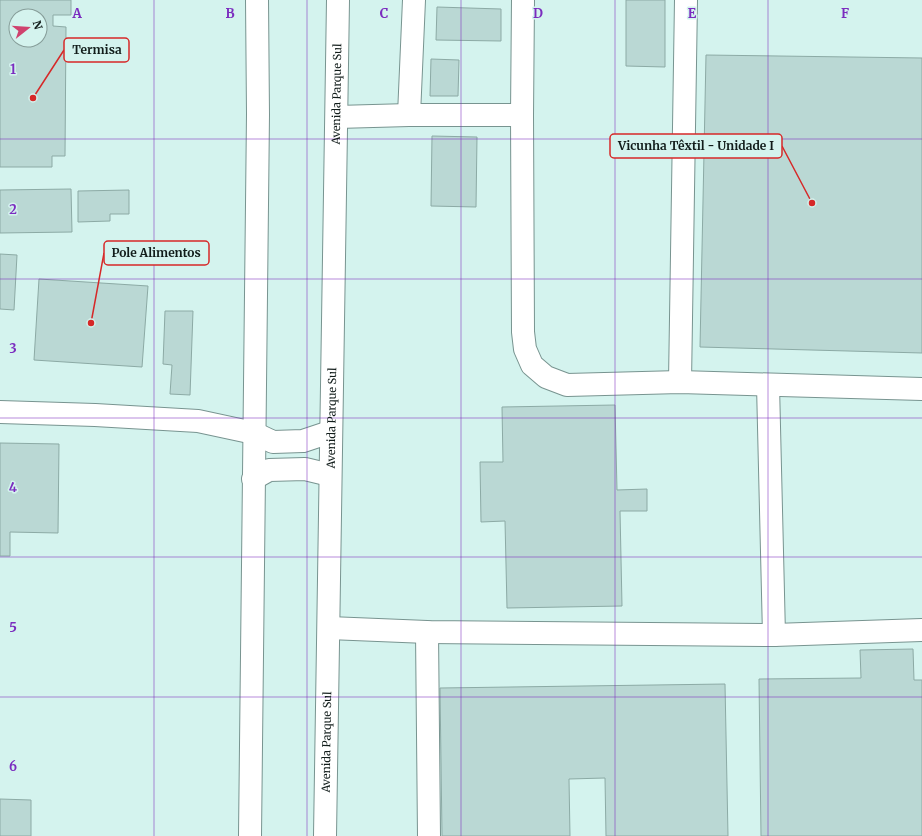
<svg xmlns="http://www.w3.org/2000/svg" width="922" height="836" viewBox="0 0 922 836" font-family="Merriweather,serif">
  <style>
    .building { fill: #bad8d4; stroke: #8caaa5; fill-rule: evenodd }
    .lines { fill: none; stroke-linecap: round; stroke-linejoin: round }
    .minor-casing { stroke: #789490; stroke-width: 24 }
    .minor { stroke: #fff; stroke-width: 22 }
    .grid { fill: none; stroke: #7b2cbf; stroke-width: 1; stroke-opacity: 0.55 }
    .labels { text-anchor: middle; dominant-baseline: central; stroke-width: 3; stroke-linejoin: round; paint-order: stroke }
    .street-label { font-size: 11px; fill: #111c1a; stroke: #d4f3ee }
    .grid-label { font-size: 13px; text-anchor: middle; font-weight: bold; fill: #7b2cbf; stroke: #d4f3ee; stroke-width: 3; stroke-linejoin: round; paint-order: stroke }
    .leader { fill: none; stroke: #d62828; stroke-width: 1.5 }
    .callout-dot { fill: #d62828; stroke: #d4f3ee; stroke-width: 1.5 }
    .callout { fill: #d4f3ee; stroke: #d62828; stroke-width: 1.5 }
    .callout-label { font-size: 12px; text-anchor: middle; font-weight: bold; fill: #111c1a }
  </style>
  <rect width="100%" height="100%" fill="#d4f3ee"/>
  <path class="building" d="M0,0H71V15H53V26L66,27L65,156H52V167H0ZM16,16H40V40H16Z
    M626,0H665V67L626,66Z
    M437,7L501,9V41L436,40Z
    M706,55L922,58V353L700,347Z
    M431,59L459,60L458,96H430Z
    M432,136L477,137L476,207L431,206Z
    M71,189L72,232L0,233V190Z
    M129,190V214H110V221L78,222V191Z
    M0,254L17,255L14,310L0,309Z
    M39,279L148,286L142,367L34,360Z
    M165,311H193L190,395L170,394L172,365L163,364Z
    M615,405L617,490L647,489V511H620L622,606L507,608L505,521L481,522L480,462H503L502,407Z
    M0,443L59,444L58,533L10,532V556H0Z
    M913,649L914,680H922V836H761L759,679L861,678L860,650Z
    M725,684L728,836H606L605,778L569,779L570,836H442L440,688Z
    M0,799L31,800V836H0Z"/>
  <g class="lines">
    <defs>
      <g id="minor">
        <path d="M523,0L522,115L523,332L525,349L532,365L546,377L567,385L680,382L922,389"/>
        <path d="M409,115L414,0"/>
        <path d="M337,117L409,115H522"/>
        <path d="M680,382L686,0"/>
        <path d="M768,385L774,635"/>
        <path d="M0,412L95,415L198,421L254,433L273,442L303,441L330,432"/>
        <path d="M253,479L269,470L305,469L330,475"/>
        <path d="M329,628L427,632L774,635L922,630"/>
        <path d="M427,632L429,836"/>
        <path d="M250,836L258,114L257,0"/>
        <path id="s1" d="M325,836L338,0"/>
      </g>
    </defs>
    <use href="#minor" class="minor-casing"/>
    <use href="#minor" class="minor"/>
  </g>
  <path class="grid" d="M154,0V836M307,0V836M461,0V836M615,0V836M768,0V836M0,139H922M0,279H922M0,418H922M0,557H922M0,697H922"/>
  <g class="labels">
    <g class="street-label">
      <text stroke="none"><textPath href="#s1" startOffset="742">Avenida Parque Sul</textPath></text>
      <text stroke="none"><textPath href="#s1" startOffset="418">Avenida Parque Sul</textPath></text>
      <text stroke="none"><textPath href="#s1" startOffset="94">Avenida Parque Sul</textPath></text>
    </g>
  </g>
  <g class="grid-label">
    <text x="77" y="18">A</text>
    <text x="230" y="18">B</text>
    <text x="384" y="18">C</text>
    <text x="538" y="18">D</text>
    <text x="692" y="18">E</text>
    <text x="845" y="18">F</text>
    <text x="13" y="74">1</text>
    <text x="13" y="214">2</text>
    <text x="13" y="353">3</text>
    <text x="13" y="492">4</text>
    <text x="13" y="632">5</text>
    <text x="13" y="771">6</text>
  </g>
  <path class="leader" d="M33 98L64 50M812 203L782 146M91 323L104 253"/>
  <g class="callout-dot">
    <circle cx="33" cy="98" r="4"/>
    <circle cx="812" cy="203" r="4"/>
    <circle cx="91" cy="323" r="4"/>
  </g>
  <g class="callout">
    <rect x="64" y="38" width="65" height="24" rx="4"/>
    <rect x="610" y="134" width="172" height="24" rx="4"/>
    <rect x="104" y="241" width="105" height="24" rx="4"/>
  </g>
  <g class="callout-label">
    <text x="97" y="54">Termisa</text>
    <text x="696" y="150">Vicunha Têxtil - Unidade I</text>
    <text x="156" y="257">Pole Alimentos</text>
  </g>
  <g transform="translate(28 28) rotate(73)"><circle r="19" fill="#d4f3ee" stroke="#869d99"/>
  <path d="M0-3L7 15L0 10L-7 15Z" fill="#cf426e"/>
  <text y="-6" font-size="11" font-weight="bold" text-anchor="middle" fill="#111c1a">N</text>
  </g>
</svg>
